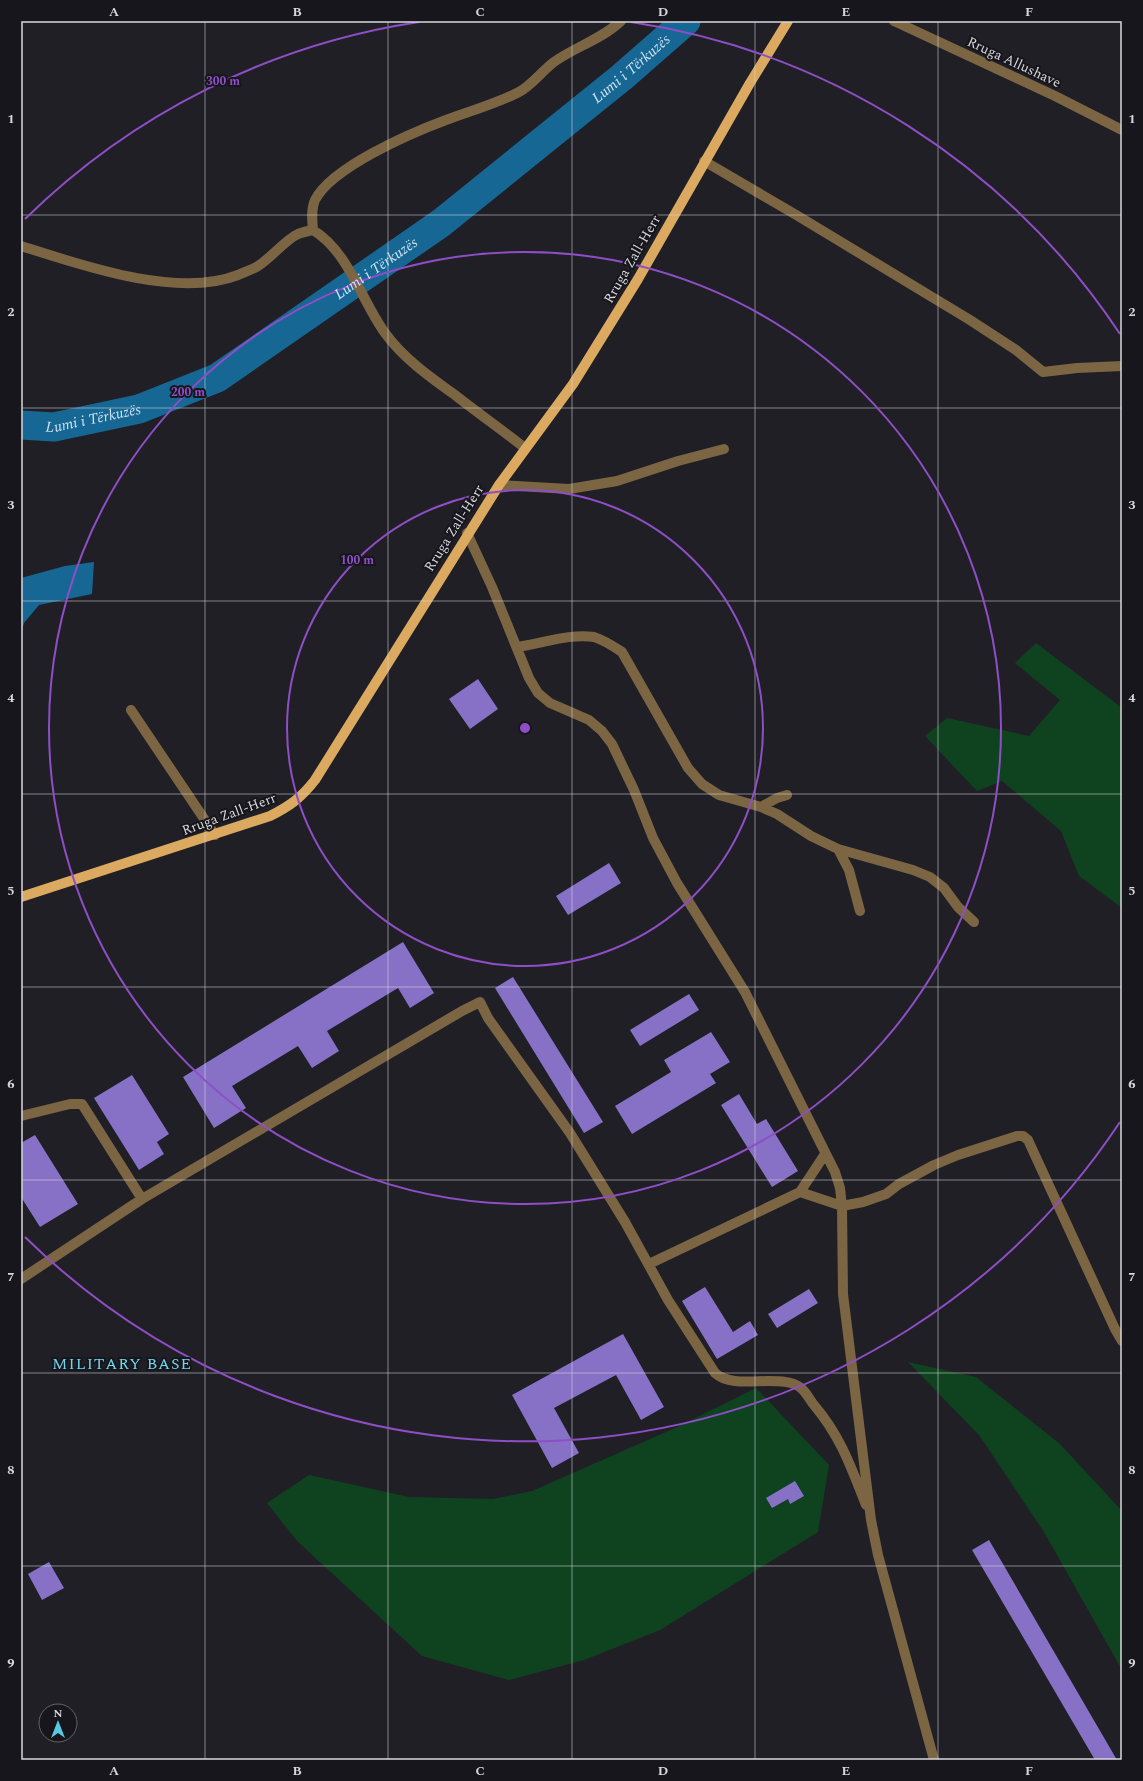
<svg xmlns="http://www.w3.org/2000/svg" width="1143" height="1781" viewBox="0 0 1143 1781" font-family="Spectral,serif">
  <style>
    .green { fill: #0f4320 }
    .water { fill: #176794 }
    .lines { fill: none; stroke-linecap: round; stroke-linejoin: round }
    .river { stroke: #176794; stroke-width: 29 }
    .building { fill: #8771c7 }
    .minor { stroke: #7c6543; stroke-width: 10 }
    .major { stroke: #dbaa60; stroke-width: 10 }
    .grid { fill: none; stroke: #d8d8dc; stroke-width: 1; stroke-opacity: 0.55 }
    .ring { fill: none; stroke: #8e4ec5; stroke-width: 2 }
    .labels { text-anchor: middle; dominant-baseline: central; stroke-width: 4; stroke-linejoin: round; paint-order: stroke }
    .street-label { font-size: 14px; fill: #d8d8dc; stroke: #17161c }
    .water-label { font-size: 15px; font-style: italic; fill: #cde3f3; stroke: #17161c }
    .quarter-label { font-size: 16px; letter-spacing: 1px; fill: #71d7ee; stroke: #17161c }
    .centre { fill: #8e4ec5; stroke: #17161c; stroke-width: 2 }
    .ring-label { font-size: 12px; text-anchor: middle; font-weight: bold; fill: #8e4ec5; stroke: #17161c; stroke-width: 4; stroke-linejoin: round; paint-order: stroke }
    .neatline { fill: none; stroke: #d8d8dc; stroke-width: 1.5 }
    .grid-label { font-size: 13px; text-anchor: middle; font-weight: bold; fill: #d8d8dc }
  </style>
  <rect width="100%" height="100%" fill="#201f26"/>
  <path class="green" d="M1036,643L1122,708V908L1079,876L1061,831L1002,781L977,791L925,736L947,718L1029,736L1060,700L1015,663Z
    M908,1362L976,1377L1060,1444L1122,1511V1670L1044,1532L979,1435Z
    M756,1388L829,1465L818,1532L660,1630L584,1660L509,1680L422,1656L297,1541L267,1503L309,1475L409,1497L493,1499L532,1491L675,1428Z"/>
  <path class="water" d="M94,562L92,594L39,605L24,623L21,633V578L65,566Z"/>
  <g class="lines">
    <path class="river" id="s1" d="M21,425L54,427L139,409L217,378L441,223L622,77L686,21"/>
  </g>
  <path class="building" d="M478,679L498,709L470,729L449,699Z
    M609,863L621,883L568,915L556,896Z
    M403,942L434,993L410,1008L398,988L327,1031L339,1051L312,1068L298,1046L232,1086L246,1108L214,1128L183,1077Z
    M513,977L603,1122L584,1133L495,988Z
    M689,994L699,1010L640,1046L630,1030Z
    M711,1032L730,1062L710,1074L716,1083L632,1134L615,1106L671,1072L664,1060Z
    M132,1075L169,1134L157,1142L164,1154L139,1170L94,1098Z
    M739,1094L757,1124L766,1119L798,1171L772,1187L721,1105Z
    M35,1135L78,1204L40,1227L21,1197V1143Z
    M705,1287L733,1332L750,1321L758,1335L717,1359L682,1301Z
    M809,1289L818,1303L777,1328L768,1314Z
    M623,1334L664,1407L641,1420L616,1375L554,1408L579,1453L552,1468L512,1395Z
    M795,1481L804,1496L790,1504L788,1499L772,1508L766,1498Z
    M989,1540L1117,1760H1095L972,1550Z
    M49,1562L64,1588L42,1600L28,1574Z"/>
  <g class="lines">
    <path class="minor" d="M894,21L1055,96L1122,130
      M704,161L798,216L970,320L1016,350L1043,372L1077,368L1122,366
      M313,230C312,220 311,209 315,200C332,167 411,133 446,120C470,111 496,104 519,92C532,85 542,71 554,62C575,47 602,39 621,21
      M21,246C81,265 177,299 238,275C244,272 252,270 258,266C271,258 285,240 298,234C303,232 308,231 313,230C349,252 361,300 385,333C403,358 430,377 455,395C478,413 502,430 525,448
      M499,485L569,489L617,481L678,461L724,449
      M467,533L492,587L529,678L538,693L550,703L589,720L602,731L612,744L634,790L653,838L677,883L745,992L835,1172L840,1188L842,1206L843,1294L871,1520L878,1555L934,1760
      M517,647C541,644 570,633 594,637C604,640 613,646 622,652L688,768L702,784L719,795L761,807L777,814L811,836L838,849L913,870L930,877L944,888L958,907L974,922
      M131,710L215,835
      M761,807L777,798L787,795
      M838,849L849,870L860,911
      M21,1116L70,1104H82L142,1199L462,1011L480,1002L488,1018L570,1133L625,1222L668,1300L715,1373C728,1385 752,1381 768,1381C779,1381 792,1381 801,1388C806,1392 810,1400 814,1405C841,1437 851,1467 866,1505
      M800,1192L842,1206L863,1202L886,1194L899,1184L934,1165L958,1155L1017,1136H1023L1028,1140L1115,1329L1122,1341
      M649,1264L800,1192L825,1154
      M21,1279L142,1199"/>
    <path class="major" d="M21,897L270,816C290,806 301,798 315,780L499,485L573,384L638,279L750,83L788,21"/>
  </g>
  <path class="grid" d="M205,21V1760M388,21V1760M572,21V1760M755,21V1760M938,21V1760M21,215H1122M21,408H1122M21,601H1122M21,794H1122M21,987H1122M21,1180H1122M21,1373H1122M21,1566H1122"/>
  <g class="ring">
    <circle cx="525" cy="728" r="238"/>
    <circle cx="525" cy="728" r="476"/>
    <path d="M1120 1122A714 714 0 0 1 25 1237M25 219A714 714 0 0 1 419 22M631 22A714 714 0 0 1 1120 334"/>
  </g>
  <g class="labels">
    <g class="street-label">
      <text transform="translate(1014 62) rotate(25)">Rruga Allushave</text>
      <text transform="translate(632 259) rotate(-60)">Rruga Zall-Herr</text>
      <text transform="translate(454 528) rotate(-58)">Rruga Zall-Herr</text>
      <text transform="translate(229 814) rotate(-20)">Rruga Zall-Herr</text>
    </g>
    <g class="water-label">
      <text stroke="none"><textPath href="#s1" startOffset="721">Lumi i Tërkuzës</textPath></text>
      <text stroke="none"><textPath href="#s1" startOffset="397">Lumi i Tërkuzës</textPath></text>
      <text stroke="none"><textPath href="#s1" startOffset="73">Lumi i Tërkuzës</textPath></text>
    </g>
    <g class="quarter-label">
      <text x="122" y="1364">MILITARY BASE</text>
    </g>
  </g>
  <circle cx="525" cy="728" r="6" class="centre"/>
  <g class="ring-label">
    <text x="223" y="85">300 m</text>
    <text x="188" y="396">200 m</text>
    <text x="357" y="564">100 m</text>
  </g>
  <rect width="1143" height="1781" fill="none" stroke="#17161c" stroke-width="44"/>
  <g transform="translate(58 1723)"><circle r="19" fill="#17161c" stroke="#646469"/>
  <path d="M0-3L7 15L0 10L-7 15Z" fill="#57c9e2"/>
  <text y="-6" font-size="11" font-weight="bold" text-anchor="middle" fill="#d8d8dc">N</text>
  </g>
  <rect x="22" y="22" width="1099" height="1737" class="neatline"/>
  <g class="grid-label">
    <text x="114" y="16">A</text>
    <text x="297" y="16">B</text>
    <text x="480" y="16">C</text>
    <text x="663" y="16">D</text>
    <text x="846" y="16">E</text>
    <text x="1029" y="16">F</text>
    <text x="11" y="123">1</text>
    <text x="1132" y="123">1</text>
    <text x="11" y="316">2</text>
    <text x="1132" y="316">2</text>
    <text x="11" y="509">3</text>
    <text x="1132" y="509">3</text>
    <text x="11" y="702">4</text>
    <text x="1132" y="702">4</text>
    <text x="11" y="895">5</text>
    <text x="1132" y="895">5</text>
    <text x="11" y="1088">6</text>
    <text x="1132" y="1088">6</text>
    <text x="11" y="1281">7</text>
    <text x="1132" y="1281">7</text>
    <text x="11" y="1474">8</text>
    <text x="1132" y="1474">8</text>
    <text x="11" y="1667">9</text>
    <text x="1132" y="1667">9</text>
    <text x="114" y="1775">A</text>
    <text x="297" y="1775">B</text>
    <text x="480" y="1775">C</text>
    <text x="663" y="1775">D</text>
    <text x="846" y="1775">E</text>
    <text x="1029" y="1775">F</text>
  </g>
</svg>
